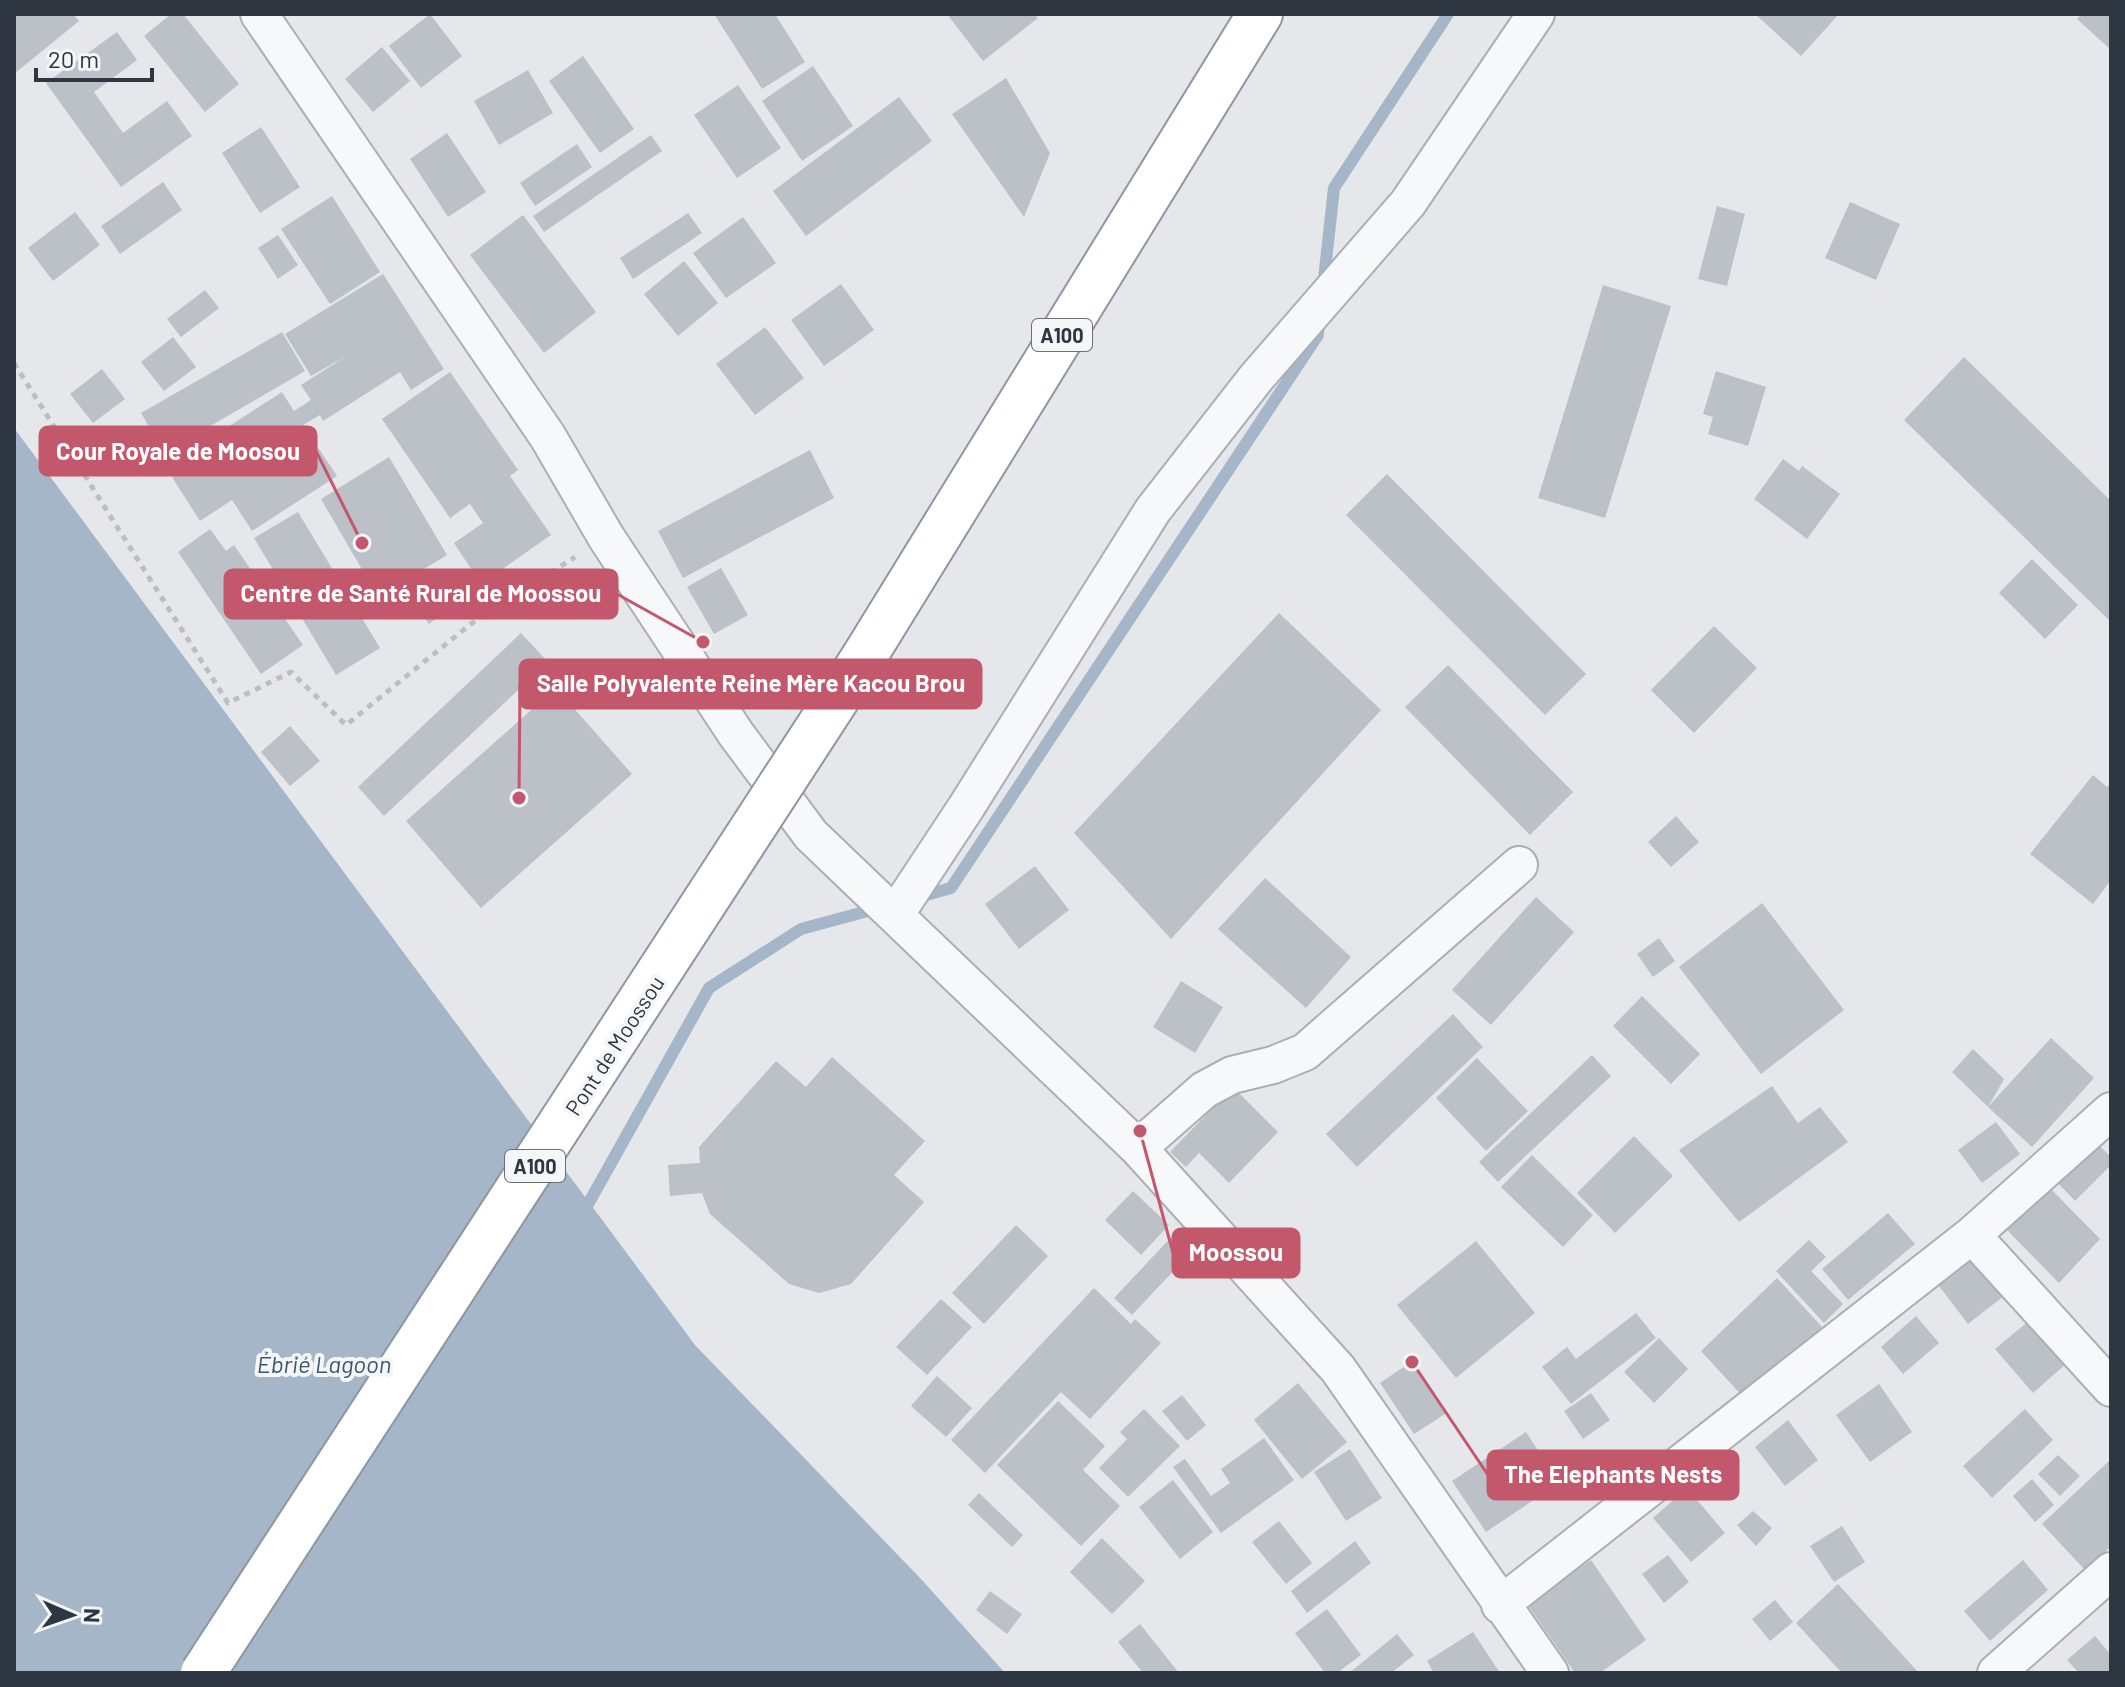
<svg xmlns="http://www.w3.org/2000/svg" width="2125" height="1687" viewBox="0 0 2125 1687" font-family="Barlow,sans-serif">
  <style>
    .water { fill: #a4b6c7 }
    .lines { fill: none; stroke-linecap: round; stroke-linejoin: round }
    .stream { stroke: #a4b6c7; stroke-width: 12 }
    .building { fill: #bcc1c8 }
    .minor-casing { stroke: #aaaeb5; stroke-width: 40 }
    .trunk-casing { stroke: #8d96a1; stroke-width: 48 }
    .path { stroke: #bbbec3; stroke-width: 5; stroke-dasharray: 6 6; stroke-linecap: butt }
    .minor { stroke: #f7f8fa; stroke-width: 36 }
    .trunk { stroke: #fff; stroke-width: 44 }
    .trunk-bridge-casing { stroke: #8d96a1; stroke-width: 48; stroke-linecap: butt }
    .trunk-bridge { stroke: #fff; stroke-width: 44 }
    .labels { text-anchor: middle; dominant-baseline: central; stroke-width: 8; stroke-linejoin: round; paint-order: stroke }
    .shield { fill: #f4f6f8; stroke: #697079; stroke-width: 2 }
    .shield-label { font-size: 20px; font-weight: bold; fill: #2e3642 }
    .street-label { font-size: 22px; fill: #2e3642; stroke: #f4f6f8 }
    .water-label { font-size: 24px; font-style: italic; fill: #3b5673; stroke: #f4f6f8 }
    .leader { fill: none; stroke: #c3576b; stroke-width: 3 }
    .callout-dot { fill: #c3576b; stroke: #f4f6f8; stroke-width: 3 }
    .callout { fill: #c3576b; stroke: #c3576b; stroke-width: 3 }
    .callout-label { font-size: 24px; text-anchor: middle; font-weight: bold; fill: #fff }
  </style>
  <rect width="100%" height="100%" fill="#e5e7eb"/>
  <path class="water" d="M14,428L695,1345L922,1580L1005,1673H14Z"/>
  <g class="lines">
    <path class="stream" d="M1323,288L1334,188L1448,14
      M916,898L951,888L1318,335L1319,318
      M582,1215L709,988L801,929L879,908"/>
  </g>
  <path class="building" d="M14,14H73L79,21L14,74Z
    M171,14H183L239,84L205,112L144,36Z
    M430,14L462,56L421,88L389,46Z
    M714,14H775L805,62L762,89Z
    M947,14H1034L1038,18L983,61Z
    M1755,14H1839L1801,56Z
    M2082,14H2111V50L2077,19Z
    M117,32L137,60L94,92L123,133L167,101L192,136L121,187L46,83Z
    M382,47L410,81L373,112L345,79Z
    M583,56L634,129L600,153L549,81Z
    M813,66L853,126L802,161L762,101Z
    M528,70L553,113L499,145L474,101Z
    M1006,78L1050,153L1024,217L952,114Z
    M738,85L781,148L737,178L694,115Z
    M899,97L932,141L806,236L773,191Z
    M261,127L300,187L260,213L222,153Z
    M447,133L486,192L448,217L410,159Z
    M651,135L662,151L544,232L533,216Z
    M577,144L592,167L535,206L520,183Z
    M163,182L182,210L120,254L101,226Z
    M332,196L380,272L330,304L281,229Z
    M1850,202L1900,224L1876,280L1825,258Z
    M1717,206L1745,214L1727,286L1698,279Z
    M75,212L100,245L53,281L28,248Z
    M688,213L702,233L633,279L620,258Z
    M523,215L596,312L544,353L470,255Z
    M743,217L776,263L726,298L693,253Z
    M278,235L298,265L278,279L258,248Z
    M684,261L718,303L678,336L644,294Z
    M383,274L444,369L411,390L400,372L323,421L320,415L303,425L337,476L252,531L232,500L200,521L172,477L204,457L197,447L282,392L294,411L311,400L301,385L348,355L311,376L285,334Z
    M841,284L874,330L824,366L791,320Z
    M1603,285L1671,306L1605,518L1538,498Z
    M205,290L219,308L181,337L167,319Z
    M765,327L804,378L755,415L716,364Z
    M282,332L305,371L164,453L141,413Z
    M173,337L196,367L164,391L141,362Z
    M1964,357L2111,501V622L1904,420Z
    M102,369L125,399L93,423L70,394Z
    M1716,371L1766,387L1748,446L1708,434L1713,417L1703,414Z
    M450,372L518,470L510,476L551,535L481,584L454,543L483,523L470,504L450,518L382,419Z
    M810,450L834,498L683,578L658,531Z
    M389,457L447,555L378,597L321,499Z
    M1783,459L1799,471L1802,466L1840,494L1807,539L1754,499Z
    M1387,474L1586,674L1545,715L1346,515Z
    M298,512L380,648L336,675L254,538Z
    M210,529L226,551L234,545L303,645L261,674L178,552Z
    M2032,559L2078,605L2045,639L1999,593Z
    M721,568L748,615L714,634L687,587Z
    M439,569L461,599L429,624L407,594Z
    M1279,613L1381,710L1171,939L1074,833Z
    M1714,626L1757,668L1694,733L1651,690Z
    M521,633L548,662L384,816L358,787Z
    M1448,665L1573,792L1530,835L1405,707Z
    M556,688L632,774L481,908L406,821Z
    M290,726L320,761L290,786L261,752Z
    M2093,775L2107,787L2111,782V880L2093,904L2030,854Z
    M1676,816L1699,842L1671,867L1648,842Z
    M1035,866L1069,910L1019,949L985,904Z
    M1265,878L1351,957L1306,1008L1218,929Z
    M1536,897L1574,932L1491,1025L1452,990Z
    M1762,903L1844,1010L1761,1074L1679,967Z
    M1659,938L1675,961L1653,977L1637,954Z
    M1181,981L1223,1007L1195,1053L1153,1027Z
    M1642,996L1700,1054L1671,1084L1613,1026Z
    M1453,1014L1483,1047L1357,1167L1326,1134Z
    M2051,1038L2094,1078L2032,1147L1988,1107Z
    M1973,1049L2004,1079L1988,1107L1952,1072Z
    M1592,1055L1611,1076L1498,1182L1479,1162Z
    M832,1057L925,1141L894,1175L924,1202L851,1284L819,1293L789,1284L710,1214L702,1193L670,1196L668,1165L700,1163L699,1147L776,1061L806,1087Z
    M1477,1058L1528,1111L1486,1151L1436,1098Z
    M1772,1086L1798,1123L1820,1107L1848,1142L1739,1222L1679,1150Z
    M1233,1087L1278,1132L1229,1183L1199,1153L1186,1167L1170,1152Z
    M1996,1122L2020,1154L1982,1183L1958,1150Z
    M1634,1136L1673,1176L1615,1233L1577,1193Z
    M2096,1142L2111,1157V1165L2075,1201L2056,1181Z
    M1532,1155L1593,1215L1563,1247L1501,1187Z
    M2049,1187L2100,1239L2059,1283L2005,1228Z
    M1133,1191L1169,1225L1141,1255L1105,1220Z
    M1888,1213L1915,1244L1848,1300L1822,1269Z
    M1016,1225L1048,1256L984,1324L952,1293Z
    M1178,1230L1196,1247L1132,1315L1114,1298Z
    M1809,1240L1826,1257L1811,1271L1843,1304L1824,1323L1776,1271Z
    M1476,1241L1535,1313L1456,1378L1397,1305Z
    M1980,1254L2009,1292L1968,1324L1939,1286Z
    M1777,1278L1822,1327L1745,1399L1701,1351Z
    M1094,1288L1131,1324L1135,1319L1161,1343L1090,1419L1061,1392L985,1473L951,1440Z
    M941,1299L972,1327L927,1375L896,1347Z
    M1636,1313L1656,1338L1571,1404L1542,1367L1567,1347L1576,1359Z
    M1916,1316L1939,1343L1903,1374L1881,1347Z
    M2030,1320L2067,1363L2033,1393L1995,1349Z
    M1659,1338L1688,1369L1654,1403L1624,1372Z
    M1411,1362L1445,1414L1414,1434L1380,1383Z
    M937,1376L972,1408L946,1437L911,1406Z
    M1298,1383L1347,1442L1302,1479L1254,1420Z
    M1879,1384L1912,1432L1870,1462L1836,1415Z
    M1591,1393L1610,1420L1583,1439L1564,1411Z
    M1182,1395L1206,1425L1187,1441L1162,1411Z
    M1058,1401L1105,1446L1083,1470L1120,1506L1081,1546L997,1465Z
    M1144,1409L1180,1446L1128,1497L1099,1468L1127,1439L1120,1432Z
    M2025,1409L2053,1440L1992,1498L1963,1466Z
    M1788,1420L1818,1460L1785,1486L1755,1447Z
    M1526,1432L1559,1483L1486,1532L1452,1481Z
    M1264,1438L1294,1480L1221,1533L1173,1467L1185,1459L1211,1496L1230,1483L1221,1469Z
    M1350,1449L1382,1498L1346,1521L1314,1472Z
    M2058,1455L2080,1476L2060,1496L2038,1474Z
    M2111,1459V1546L2086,1571L2042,1524Z
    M2032,1479L2054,1505L2035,1522L2013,1496Z
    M1173,1480L1213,1532L1180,1559L1139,1507Z
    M1687,1488L1725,1533L1691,1562L1653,1518Z
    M979,1493L1023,1535L1012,1547L968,1505Z
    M1753,1511L1772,1528L1756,1546L1737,1525Z
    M1279,1521L1312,1563L1286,1584L1252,1542Z
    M1842,1526L1865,1562L1834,1582L1810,1546Z
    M1102,1538L1145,1581L1112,1614L1070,1572Z
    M1355,1541L1371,1563L1307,1613L1291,1591Z
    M1668,1555L1689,1582L1664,1603L1642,1574Z
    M1591,1560L1646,1640L1600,1673H1575L1527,1604Z
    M2023,1560L2048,1590L1990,1641L1964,1611Z
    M1838,1584L1919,1673H1842L1796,1623Z
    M990,1591L1022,1614L1007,1634L976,1610Z
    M1775,1600L1793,1622L1770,1641L1752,1619Z
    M1327,1609L1361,1655L1337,1673H1325L1295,1633Z
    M1140,1624L1179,1673H1143L1118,1642Z
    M1473,1632L1500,1673H1434L1427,1661Z
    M1397,1634L1414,1655L1391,1673H1349Z
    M2095,1636L2111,1655V1673H2079L2067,1660Z"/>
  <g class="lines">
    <defs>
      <path id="minor" d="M259,14L548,437L606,537L736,734L811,835L1138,1148L1338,1369L1550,1673
        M895,915L965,809L1153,510L1256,378L1408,203L1536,14
        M1138,1148L1204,1090L1232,1075L1273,1065L1305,1052L1519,865
        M1972,1235L2111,1388
        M1500,1605L1972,1235L2111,1111
        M1996,1673L2111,1571"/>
      <path id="trunk" d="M864,657L1260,14"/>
    </defs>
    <use href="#minor" class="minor-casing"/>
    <use href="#trunk" class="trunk-casing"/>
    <path class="path" d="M14,363L228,703L291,672L346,725L472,623L575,557"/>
    <use href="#minor" class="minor"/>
    <use href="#trunk" class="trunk"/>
    <defs>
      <path id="trunk-bridge" d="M203,1673L864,657"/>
    </defs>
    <use href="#trunk-bridge" class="trunk-bridge-casing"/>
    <use href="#trunk-bridge" class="trunk-bridge"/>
  </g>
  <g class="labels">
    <g class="shield">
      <rect x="1032" y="319" width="60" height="32" rx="6"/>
      <rect x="505" y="1150" width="60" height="32" rx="6"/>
    </g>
    <g class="shield-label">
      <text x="1062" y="335">A100</text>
      <text x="535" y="1166">A100</text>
    </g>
    <g class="street-label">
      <text transform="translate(614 1045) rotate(-57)">Pont de Moossou</text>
    </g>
    <g class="water-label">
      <text x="324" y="1363">Ébrié Lagoon</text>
    </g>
  </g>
  <path class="leader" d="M362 543L316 451M703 642L617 594M519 798L520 684M1140 1131L1173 1253M1412 1362L1488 1475"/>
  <g class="callout-dot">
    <circle cx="362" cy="543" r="8"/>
    <circle cx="703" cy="642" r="8"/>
    <circle cx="519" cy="798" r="8"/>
    <circle cx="1140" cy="1131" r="8"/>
    <circle cx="1412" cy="1362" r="8"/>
  </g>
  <g class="callout">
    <rect x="40" y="427" width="276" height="48" rx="8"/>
    <rect x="225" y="570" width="392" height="48" rx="8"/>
    <rect x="520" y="660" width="461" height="48" rx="8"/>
    <rect x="1173" y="1229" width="126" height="48" rx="8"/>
    <rect x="1488" y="1451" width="250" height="48" rx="8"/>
  </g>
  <g class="callout-label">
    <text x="178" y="460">Cour Royale de Moosou</text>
    <text x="421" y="602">Centre de Santé Rural de Moossou</text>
    <text x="751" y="692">Salle Polyvalente Reine Mère Kacou Brou</text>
    <text x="1236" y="1261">Moossou</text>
    <text x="1613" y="1483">The Elephants Nests</text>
  </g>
  <rect width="2125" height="1687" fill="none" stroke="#2e3642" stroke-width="32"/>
  <g transform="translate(72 1615) rotate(92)" stroke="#f4f6f8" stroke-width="6" paint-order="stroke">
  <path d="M0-6L14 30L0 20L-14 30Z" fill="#2e3642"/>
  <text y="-12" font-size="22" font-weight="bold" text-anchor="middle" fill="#2e3642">N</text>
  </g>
  <path d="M36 68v12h116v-12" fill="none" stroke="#2e3642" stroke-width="4"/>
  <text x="48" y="68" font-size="24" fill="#2e3642" stroke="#f4f6f8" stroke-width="6" paint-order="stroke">20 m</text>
</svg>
